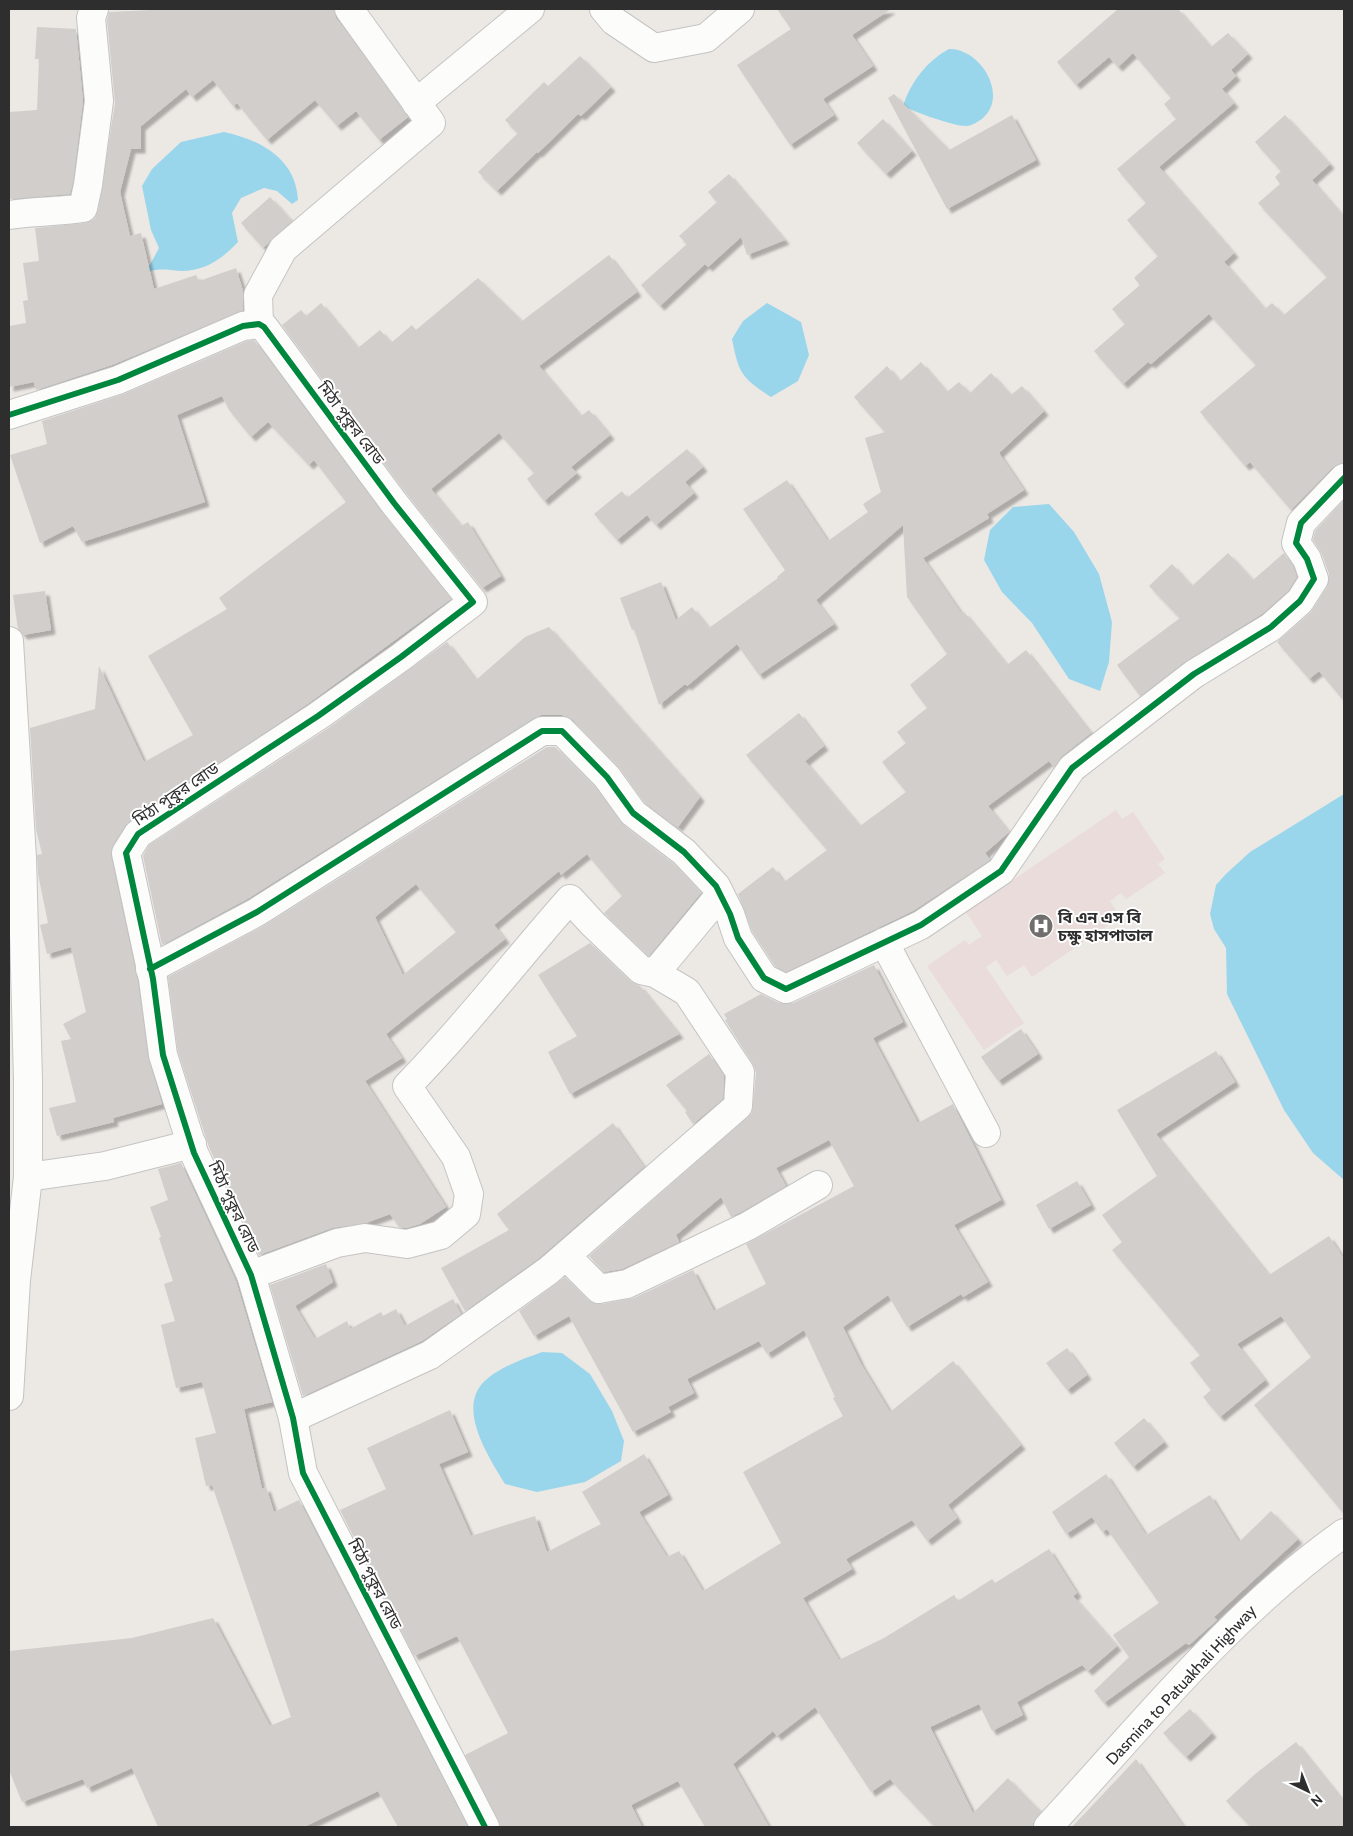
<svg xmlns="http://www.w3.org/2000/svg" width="1353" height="1836" viewBox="0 0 1353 1836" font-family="Cabin,'Noto Sans Bengali',sans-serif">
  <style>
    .medical { fill: #e9dcdb }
    .water { fill: #99d6ec }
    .building { fill: #d1cecb; fill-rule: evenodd; filter: url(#shadow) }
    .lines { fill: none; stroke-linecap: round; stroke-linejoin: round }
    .minor-casing { stroke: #c5c4c5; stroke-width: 30 }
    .tertiary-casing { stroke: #c5c4c5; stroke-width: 30 }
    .minor { stroke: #fcfcfb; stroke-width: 28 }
    .tertiary { stroke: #fcfcfb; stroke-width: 28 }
    .cycleway-casing { stroke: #fff; stroke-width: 9 }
    .cycleway { stroke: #00873e; stroke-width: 6 }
    .labels { text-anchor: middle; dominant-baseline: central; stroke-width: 4; stroke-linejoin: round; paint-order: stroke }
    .street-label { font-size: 16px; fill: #2e2e2e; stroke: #fff }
    .poi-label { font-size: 16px; font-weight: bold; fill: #2e2e2e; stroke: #fff; text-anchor: start }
  </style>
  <defs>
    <filter id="shadow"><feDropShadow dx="4.5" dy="4.5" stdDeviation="1" flood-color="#0004"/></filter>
  </defs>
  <rect width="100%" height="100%" fill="#ece8e4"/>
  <path class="medical" d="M1116,810L1122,819L1133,812L1165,859L1158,864L1165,873L1126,899L1121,893L1110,901L1120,917L1032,977L1024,965L1007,976L996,960L986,967L1024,1023L984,1050L927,966L965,940L969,945L982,936L966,912Z"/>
  <path class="water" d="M949,49C980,48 1009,95 983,118C979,121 972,126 966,126C953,126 915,112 903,106C911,81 927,61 949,49Z
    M224,132C261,140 296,159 298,200L292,204L277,191L264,188L241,198L232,213L238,242C222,259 205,271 181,271C166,270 162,268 146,272L159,248L151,230L142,186L152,169L181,142Z
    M767,303L801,322L809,355L798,381L771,397C741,377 739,374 732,339L743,321Z
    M1049,504L1074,532L1099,574L1112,622L1109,662L1100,691L1069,679L1032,623L1002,592L984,560L990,530L1013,507Z
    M1344,794V1180L1313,1153L1284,1110L1227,994L1226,948L1214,929L1210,914L1216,885L1226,874L1250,852Z
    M542,1352L562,1353L590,1374L612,1411L624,1441L621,1461L585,1482L537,1492L505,1484C490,1459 459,1413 481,1385C494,1369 523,1359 542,1352Z"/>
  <path class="building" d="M173,9H334L336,18L408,117L379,140L356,111L337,126L315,100L267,140L237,103L233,106L213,80L192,97L186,89L141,126V149H131L120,192L130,236L141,233L154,289L196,275L199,281L236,268L243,291V310L112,365L36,390L34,382L9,387V326L26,323L23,301L28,300L23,263L39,261L35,228L85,223L94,219L98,211L115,103L107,20L109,12Z
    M777,9H891L852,35L873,66L823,99L834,115L790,145L737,65L791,29Z
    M1118,9H1178L1211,47L1228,33L1248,54L1231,70L1236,76L1222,89L1234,103L1159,167L1234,253L1224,262L1265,309L1272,303L1284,315L1327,277L1258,203L1280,184L1275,177L1281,171L1255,142L1285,115L1330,164L1312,180L1344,217V463L1333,467L1291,510L1250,462L1245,466L1200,412L1256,365L1209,314L1151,364L1148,362L1123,384L1094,351L1125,324L1112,309L1140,285L1134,278L1158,256L1127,220L1146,203L1117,169L1176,119L1164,104L1171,98L1133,53L1118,67L1109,57L1076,85L1057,62Z
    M37,27L76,29L83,101L73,182L70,194L9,199V112L37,110L39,59H35Z
    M580,56L611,87L581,116L578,114L538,153L537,152L497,191L478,172L518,133L505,120L544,82L548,86Z
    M894,94L949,150L1012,115L1036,160L947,209L888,98Z
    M883,119L912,151L886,174L857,143Z
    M729,174L785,240L747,255L741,237L708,267L705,264L660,306L641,285L687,244L679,236L717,202L708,192Z
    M270,197L292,221L263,248L241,223Z
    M609,255L637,292L539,366L581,416L589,410L610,435L571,467L577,473L544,501L527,479L534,473L499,433L431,489L461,526L468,522L501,576L482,588L406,493L282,325L301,310L306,316L321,303L358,348L380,330L391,343L412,325L416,330L478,278L522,321Z
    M254,340L381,512L451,599L309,703L125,826L113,845L111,856L138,982L148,1057L162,1104L113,1118L114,1122L57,1136L49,1108L76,1102L61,1041L71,1039L63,1024L86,1012L71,947L47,954L40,925L48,923L38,874L37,855L42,854L36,829L30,728L95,709L99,666L144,762L193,735L148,656L227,609L219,598L346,502L314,460L309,465L268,422L251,437L229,410L222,396L177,415L205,502L82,542L73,526L40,543L10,455L47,444L42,421L124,394L247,341Z
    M921,362L947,392L959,382L970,393L991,373L1011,395L1022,386L1044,411L999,453L1024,490L987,514L989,518L923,558L962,614L964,612L1007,665L1026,650L1091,733L1062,756L1054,767L1049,761L988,806L1009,832L985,853L990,860L913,911L786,972L775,966L752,931L738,894L773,867L784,882L827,850L746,755L799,713L824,746L805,761L860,826L906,792L882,762L906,743L897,732L927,708L910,685L947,654L907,597L903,525L816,600L834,624L759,675L737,644L687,686L685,684L659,705L634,629L632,630L620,598L661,582L676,620L692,607L709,628L778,578L777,577L785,570L743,509L787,480L828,541L868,512L863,504L881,492L865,438L885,432L854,397L887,366L900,381Z
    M687,449L703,467L685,482L694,493L656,525L647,515L617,540L594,514L622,491L627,498Z
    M1344,500V701L1319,671L1309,679L1277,642L1311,612L1327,587L1329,574L1322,554L1313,540L1315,531Z
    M1228,553L1253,580L1284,553L1293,566L1297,577L1288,591L1262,614L1186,661L1140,696L1117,665L1180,618L1149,586L1172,564L1192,586Z
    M45,591L51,630L23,635L18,629L13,595Z
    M549,627L700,797L678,827L644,802L618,766L573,720L562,715H541L534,718L249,898L162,945L143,856L149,845L327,729L447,642L476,680L525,637Z
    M547,747H555L595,787L623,825L674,864L701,893L649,956L604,913L622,896L587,854L561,875L559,871L494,925L505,939L386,1034L402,1058L365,1081L446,1207L420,1224L406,1228L399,1227L390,1214L366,1223L332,1228L259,1255L209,1147L178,1052L168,977L265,925ZM416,884L456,932L403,975L375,917Z
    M590,943L630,981L640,986L679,1034L570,1094L548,1052L577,1036L538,975Z
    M874,965L903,1022L873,1038L918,1123L953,1104L1001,1200L954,1225L988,1282L963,1297L961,1294L907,1327L888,1295L843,1327L861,1364L890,1412L953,1361L1021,1445L948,1505L957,1518L927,1541L912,1520L846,1559L852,1569L803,1598L839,1660L884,1638L954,1595L958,1601L992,1579L995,1583L1049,1549L1077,1593L1073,1596L1117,1646L1088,1671L1082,1665L1017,1702L1023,1715L992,1731L979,1704L930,1727L973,1813L1008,1778L1041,1812L1033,1823V1827H935L890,1779L871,1792L815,1707L777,1736L773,1731L733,1764L769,1827H705L678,1781L631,1805L642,1827H501L465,1755L508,1733L457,1636L414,1656L340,1510L386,1489L367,1448L450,1410L468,1452L439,1464L471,1536L535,1516L547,1552L601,1524L582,1492L644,1454L668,1495L639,1512L667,1557L679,1551L703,1591L781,1543L743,1472L843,1416L833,1398L835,1397L804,1330L767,1354L759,1341L687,1379L694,1393L668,1407L671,1412L633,1432L569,1316L534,1336L519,1311L565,1277L588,1300L602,1304L634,1298L693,1270L714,1311L766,1284L746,1244L854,1186L829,1140L776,1168L786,1186L741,1212L731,1217L721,1197L676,1235L679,1242L622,1269L604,1272L589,1256L752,1113L756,1073L753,1064L725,1020L727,1019L724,1014L761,994L779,1003H793Z
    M1021,1029L1038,1054L998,1081L981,1057Z
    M1216,1051L1235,1082L1156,1134L1269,1275L1329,1236L1344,1259V1514L1254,1405L1311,1357L1281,1316L1237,1344L1265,1380L1220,1417L1203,1397L1211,1390L1190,1363L1200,1355L1112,1250L1122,1242L1102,1215L1157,1176L1117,1110Z
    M709,1054L724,1076L723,1099L693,1124L685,1112L687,1111L666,1085Z
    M613,1123L644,1167L538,1259L465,1311L441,1268L509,1230L497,1214Z
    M181,1163L236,1281L272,1402L244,1409L262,1489L266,1487L274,1512L299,1500L468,1827H398L378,1791L304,1827H158L132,1768L87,1788L83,1779L22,1802L9,1770V1651L132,1638L213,1618L270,1726L291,1717L212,1485L206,1486L195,1438L216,1433L202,1382L176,1388L161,1325L175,1321L164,1284L173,1281L159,1238L161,1237L150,1207L168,1200L158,1169Z
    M1077,1181L1091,1205L1049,1229L1036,1205Z
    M326,1264L333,1282L295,1306L315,1339L347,1321L350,1329L381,1312L383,1316L396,1309L405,1326L453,1299L461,1314L422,1341L303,1396L270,1285Z
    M1067,1348L1087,1375L1067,1390L1046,1363Z
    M1144,1418L1164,1442L1133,1467L1114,1443Z
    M1106,1474L1146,1535L1210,1495L1239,1542L1271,1511L1298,1539L1214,1617L1217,1620L1189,1645L1186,1643L1104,1703L1094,1691L1129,1657L1113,1635L1159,1603L1107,1529L1102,1532L1092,1517L1066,1534L1052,1512Z
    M1190,1709L1212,1733L1186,1757L1163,1733Z
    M1296,1742L1344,1802V1827H1251L1226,1801L1254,1775Z
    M1136,1759L1184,1827H1072Z"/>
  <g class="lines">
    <defs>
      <path id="minor" d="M604,9L614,21L654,48L706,38L740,9
        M416,103L530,9
        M9,215C33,211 58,212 83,208L88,185L99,101L91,18L94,9
        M259,324L258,295L283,249L431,123L349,9
        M9,641L22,858L28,1080V1177L16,1280L9,1396
        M884,942L986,1133
        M150,969L257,912L542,731H562L607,777L633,813L684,852L716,886L730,914L738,938L764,978L786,989L921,925L1001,871L1072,768L1194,674L1271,627L1300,601L1314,579L1307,559L1296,543L1301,523L1344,478
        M655,973L720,895
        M28,1177L105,1166L192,1144
        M566,1256L599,1289L627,1284L748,1226L818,1185
        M251,1275L337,1243L365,1238L407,1244L441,1235L466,1214L469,1194L456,1157L407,1086C465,1027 515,961 570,899L593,924L641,970L655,973L687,992L740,1072L738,1106L548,1271L430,1355L293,1418"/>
      <path id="tertiary" d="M9,415L118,380L243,326L259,324L264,327L394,503L473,602L401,657L318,716L138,834L126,853L153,979L163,1055L194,1153L251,1275L293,1418L303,1473L485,1827
        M1048,1827C1142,1725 1231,1613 1344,1533"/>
    </defs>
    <use href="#minor" class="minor-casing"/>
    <use href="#tertiary" class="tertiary-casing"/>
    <use href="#minor" class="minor"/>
    <use href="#tertiary" class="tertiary"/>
    <defs>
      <path id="cycleway" d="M9,415L118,380L243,326L259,324L264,327L394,503L473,602L401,657L318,716L138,834L126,853L153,979L163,1055L194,1153L251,1275L293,1418L303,1473L485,1827
        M150,969L257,912L542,731H562L607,777L633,813L684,852L716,886L730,914L738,938L764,978L786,989L921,925L1001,871L1072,768L1194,674L1271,627L1300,601L1314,579L1307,559L1296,543L1301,523L1344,478"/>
    </defs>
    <use href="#cycleway" class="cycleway-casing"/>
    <use href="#cycleway" class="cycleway"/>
  </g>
  <defs>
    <symbol id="hospital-disc" viewBox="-11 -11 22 22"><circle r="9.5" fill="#706f6e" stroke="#fff"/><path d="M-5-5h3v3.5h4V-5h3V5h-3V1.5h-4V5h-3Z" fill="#fff"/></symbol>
  </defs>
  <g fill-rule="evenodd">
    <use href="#hospital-disc" x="1027" y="912" width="28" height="28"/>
  </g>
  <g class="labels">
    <g class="street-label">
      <text transform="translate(351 423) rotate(53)">মিঠা পুকুর রোড</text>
      <text transform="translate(176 794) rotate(-34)">মিঠা পুকুর রোড</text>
      <text transform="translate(234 1207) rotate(65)">মিঠা পুকুর রোড</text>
      <text transform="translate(375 1584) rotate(63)">মিঠা পুকুর রোড</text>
      <text transform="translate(1181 1685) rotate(-47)">Dasmina to Patuakhali Highway</text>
    </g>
    <g class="poi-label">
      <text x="1058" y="917">বি এন এস বি<tspan x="1058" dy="18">চক্ষু হাসপাতাল</tspan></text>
    </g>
  </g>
  <rect width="1353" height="1836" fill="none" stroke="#2e2e2e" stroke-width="20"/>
  <g transform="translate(1308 1791) rotate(137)" stroke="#ffffff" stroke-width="4" paint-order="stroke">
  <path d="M0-4L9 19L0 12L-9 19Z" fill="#2e2e2e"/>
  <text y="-8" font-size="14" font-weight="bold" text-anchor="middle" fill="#2e2e2e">N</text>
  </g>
</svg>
